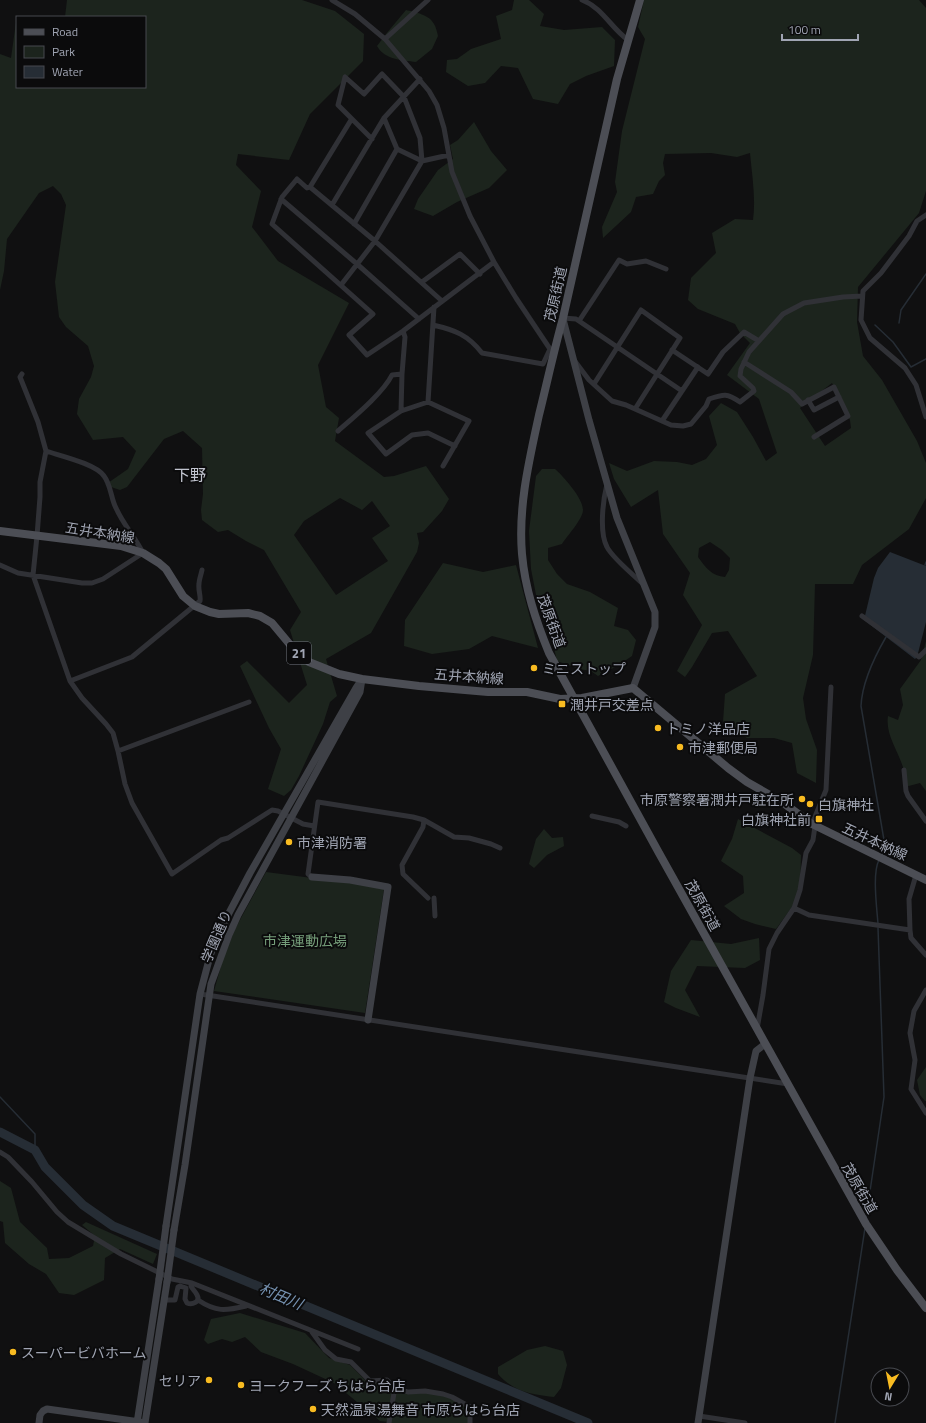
<svg xmlns="http://www.w3.org/2000/svg" width="926" height="1423" viewBox="0 0 926 1423" font-family="'Titillium Web','Noto Sans JP',sans-serif">
  <style>
    .green { fill: #1c241d; fill-rule: evenodd }
    .water { fill: #262d35 }
    .lines { fill: none; stroke-linecap: round; stroke-linejoin: round }
    .stream { stroke: #262d35; stroke-width: 1.5 }
    .river { stroke: #262d35; stroke-width: 9 }
    .street { stroke: #303136; stroke-width: 5 }
    .secondary { stroke: #3e4046; stroke-width: 7 }
    .primary { stroke: #4c4e55; stroke-width: 8 }
    .secondary-bridge { stroke: #3e4046; stroke-width: 7 }
    .poi-dot { fill: #f8bb21; stroke: #0b0b0c; stroke-width: 1.5 }
    .labels { text-anchor: middle; dominant-baseline: central; stroke-width: 4; stroke-linejoin: round; paint-order: stroke }
    .shield { fill: #0b0b0c; stroke: #737781; stroke-width: 1 }
    .shield-label { font-size: 13px; font-weight: bold; fill: #a0a5b3 }
    .street-label { font-size: 14px; fill: #a0a5b3; stroke: #0b0b0c }
    .poi-label { font-size: 14px; fill: #a0a5b3; stroke: #0b0b0c; text-anchor: start }
    .park-label { font-size: 14px; fill: #769f7b; stroke: #0b0b0c }
    .water-label { font-size: 15px; font-style: italic; fill: #7591b0; stroke: #0b0b0c }
    .quarter-label { font-size: 16px; fill: #c1c4cf; stroke: #0b0b0c }
  </style>
  <rect width="100%" height="100%" fill="#101011"/>
  <path class="green" d="M67,0H302L335,11L364,34L363,61L310,114L289,160L238,154L236,165L261,191L252,227L278,261L349,303L318,365L326,407L339,418L335,441L384,477L394,476L426,466L449,499L442,511L423,532L417,533L419,543L417,552L371,633L326,659L337,696L330,702L323,724L299,776L291,790L284,796L268,789L281,749L269,728L240,666L247,661L289,703L307,685L290,630L301,612L264,550L246,541L228,530L218,532L202,520L201,510L203,494L202,448L183,431L164,439L127,487L120,490L105,485L128,469L136,451L123,437L93,440L77,414L79,399L91,377L94,366L88,346L66,327L59,317L55,282L66,205L61,194L53,186L39,193L7,239L4,271L0,290V54L11,58L16,22L17,87H145V17H65ZM340,498L362,510L372,501L390,526L372,538L388,561L336,595L294,535L304,521Z
    M514,0H529L544,14L540,26L564,30L602,27L615,40L614,66L586,76L570,84L558,104L533,99L518,68L501,66L485,83L468,86L446,72L447,60L457,59L471,49L501,39L496,16L512,10Z
    M644,0H919L926,8V191L919,213L858,287L857,322L863,356L882,380L917,441L926,463V498L909,529L862,565L853,584H815L813,655L803,698L806,719L817,750L816,783L797,773L792,743L774,738H747L723,722L725,694L757,676L728,631L712,633L692,667L685,677L677,671L702,625L683,595L690,573L663,534L658,490L631,507L614,479L609,463L627,471L654,461L677,462L692,465L706,459L717,445L709,416L721,403L737,412L753,437L766,461L777,453L759,399L727,375L750,343L740,333L735,324L698,309L688,300L691,278L716,253L712,233L735,219L753,220C756,199 752,175 750,153L737,157L711,153L665,154L663,163L665,175L659,181L653,194L636,197L631,212L603,238L602,227L617,192L615,182L622,131L645,39L638,27ZM832,383L850,420L851,428L825,446L800,408ZM710,542L722,550L730,558L729,570L725,577C712,576 706,568 698,557L699,548Z
    M406,10C415,12 430,15 434,24C436,27 437,32 438,36L432,49L416,62C402,60 385,60 377,46L386,34Z
    M474,122L491,151L507,170L489,188L457,202L433,216L414,209L418,199L438,170L453,159L450,145L458,140Z
    M542,469H555C563,476 583,498 583,510C583,519 567,536 562,544L548,548V560L557,574L567,584L590,592L618,608L614,626L628,630L636,640L632,656L617,666L598,676L591,671L579,669L557,661L552,639L538,605L531,569L529,531L536,476Z
    M443,563L483,572L516,565L538,648L492,636L469,649L432,654L404,646L405,620Z
    M926,641V791L920,783L905,787C905,782 905,777 904,771C900,753 885,736 888,716L898,720L903,705L900,689L921,660Z
    M738,819L792,848L801,855L800,896L776,929L755,924L741,919L724,906L744,893L743,876L721,861L732,839Z
    M544,829L552,838L563,837L564,846L547,855L534,868L529,864L536,839Z
    M266,872L381,887L384,889L365,1013L214,991L223,959L235,929Z
    M759,938L760,960L745,968L697,966L685,990L700,1017L676,1008L664,1002L671,971L691,940L731,944Z
    M926,1067V1101H925L920,1095L917,1080Z
    M0,1181L11,1188L20,1222L47,1248L49,1259L69,1258L93,1246L95,1236L82,1225L86,1222L157,1254L153,1264L120,1249L105,1258L104,1280L74,1295L59,1293L46,1274L29,1264L5,1243L3,1222L0,1221Z
    M240,1313L305,1333L329,1358L350,1365L367,1382L386,1384L395,1389L408,1392L425,1391L452,1397L470,1407L469,1423H389V1422L380,1421L334,1383L293,1364L261,1352L245,1337L232,1342L222,1339L208,1344L204,1340L211,1319Z
    M545,1346L563,1351L567,1365L561,1388L554,1397C531,1394 514,1392 498,1374V1367L527,1350Z"/>
  <path class="water" d="M890,552L926,566V622L917,657L915,659L864,620L874,578L878,568Z"/>
  <g class="lines">
    <path class="stream" d="M899,323L901,310L926,274
      M875,325L893,342L911,367L926,359
      M925,565L926,562
      M882,855L885,848L884,840L861,706C862,683 875,656 886,637
      M878,924C877,909 872,873 879,860
      M0,1097L35,1134V1150
      M866,1218L884,1097L878,928
      M835,1423L865,1228"/>
    <path class="river" d="M0,1132L35,1150L45,1167L83,1205L113,1226L588,1423"/>
    <path class="street" d="M332,0L355,14L385,39L429,91L437,105L444,128L452,172L470,216L494,262L516,298L550,349
      M582,0C603,8 610,27 628,40
      M385,39L428,0
      M384,118L397,149L422,161L449,155
      M310,187L351,120
      M281,199L357,264L419,319
      M332,205L384,118L420,79
      M926,215L917,221L909,236L881,273L863,291L861,320L870,338L905,368L916,385L926,417
      M354,224L397,149
      M422,282L460,254L480,274
      M341,285L375,241L422,161L420,138L404,97L382,74L364,94L345,77L338,105L372,139
      M442,301L375,241L310,187L307,188L297,179L282,197L272,224L373,314L349,335L367,355L403,331L494,262
      M563,318L576,319L682,391
      M579,321L619,260L627,264L646,261L666,269
      M433,325C455,330 468,335 482,353L543,364L550,349H552
      M672,350L708,374L723,352L744,332L759,341
      M574,360L589,380L612,401L626,405L671,425L683,426L691,424L706,406L709,399C724,394 727,393 740,402L754,391L753,388L740,376L741,369L749,352L783,314L804,303L843,297L862,296
      M744,362L791,392L802,404L834,387L848,416L814,437
      M22,374L20,377L38,422L46,451L40,482V497L37,536L33,575L70,681L82,698L106,724L113,733L118,751L125,784L132,803L172,874L221,840L228,838L272,810L278,811L303,824L314,826
      M594,384L641,310L680,338L635,409
      M808,400L814,410L839,397
      M428,402L434,307
      M401,411L402,374L405,337L403,331
      M662,421L698,367
      M338,431C354,417 383,393 392,375L402,374
      M443,466L469,421L428,402L401,411L368,433L386,454L412,435L428,433L455,446
      M607,484C603,500 599,532 607,547C612,557 633,575 642,583
      M0,565L18,573L82,583H92L103,579L143,553C135,537 123,524 116,508C111,499 111,485 104,476C96,464 61,456 46,451
      M862,616L919,657L926,650
      M70,681L132,657L200,601C201,596 198,590 199,584C199,580 201,575 202,570
      M118,751L249,702
      M904,770L906,791L908,796L926,821
      M592,816L619,822L626,826
      M424,820L423,827L402,865L403,874L428,898
      M812,824L826,790L831,687
      M916,875L909,899L910,930L911,938L926,955
      M312,877L308,874L318,802L413,817L424,820L454,837L469,838L491,844L500,848
      M434,898L435,916
      M794,908L809,915L910,930
      M926,990L914,1011L910,1033L915,1060L911,1089L926,1113
      M200,994L788,1084
      M757,1029L763,995L769,949L777,933L794,908L800,890L806,853L813,840L815,826
      M0,1152L8,1157L32,1182L57,1212L68,1222L121,1254L172,1279L192,1283L358,1349
      M164,1300H175L178,1287L180,1286L186,1288L185,1299L187,1303C192,1305 201,1302 197,1295C196,1292 192,1289 191,1286L192,1283
      M198,1300C216,1312 225,1311 246,1306
      M312,1332L325,1350L336,1359L351,1362L370,1381L387,1380L393,1386L402,1390L408,1392L425,1391L443,1394L452,1397L470,1407V1423
      M699,1416L745,1423
      M389,1423L395,1387"/>
    <path class="secondary" d="M563,319L589,420L617,518L655,612V627L633,688
      M312,877L350,880L388,887L368,1020
      M166,1226L200,994L210,956L219,932L250,873L356,688L362,679
      M174,1230L185,1165L211,984L229,935L238,915L360,692L362,679
      M39,1423L40,1415L43,1411L47,1409L140,1422
      M137,1423L159,1279
      M145,1423L167,1282
      M698,1423L750,1078L756,1051L765,1044"/>
    <path class="primary" d="M640,0L617,79L563,318C554,350 547,383 539,415C529,461 518,507 522,554C525,589 536,621 549,653L659,853L866,1224L897,1270L926,1308
      M0,531L121,546L143,553L159,563L166,569L183,596L195,606L210,612L219,614L248,613L260,616L272,623L292,647L309,662L339,674L362,679L419,686L488,692H527L560,699L582,698L633,688L728,768L747,782L782,802L812,824L926,880"/>
    <path class="secondary-bridge" d="M159,1279L166,1226
      M167,1282L174,1230"/>
  </g>
  <g class="poi-dot">
    <circle cx="534" cy="668" r="4"/>
    <rect x="558" y="700" width="8" height="8" rx="2"/>
    <circle cx="658" cy="728" r="4"/>
    <circle cx="680" cy="747" r="4"/>
    <circle cx="802" cy="799" r="4"/>
    <circle cx="810" cy="804" r="4"/>
    <rect x="815" y="815" width="8" height="8" rx="2"/>
    <circle cx="289" cy="842" r="4"/>
    <circle cx="13" cy="1352" r="4"/>
    <circle cx="209" cy="1380" r="4"/>
    <circle cx="241" cy="1385" r="4"/>
    <circle cx="313" cy="1409" r="4"/>
  </g>
  <g class="labels">
    <rect class="shield" x="287" y="642" width="24" height="22" rx="3"/>
    <g class="shield-label">
      <text x="299" y="653">21</text>
    </g>
    <g class="street-label">
      <text transform="translate(555 294) rotate(-77)">茂原街道</text>
      <text transform="translate(100 532) rotate(9)">五井本納線</text>
      <text transform="translate(552 621) rotate(70)">茂原街道</text>
      <text transform="translate(469 676) rotate(4)">五井本納線</text>
      <text transform="translate(875 841) rotate(25)">五井本納線</text>
      <text transform="translate(703 905) rotate(61)">茂原街道</text>
      <text transform="translate(216 936) rotate(-67)">学園通り</text>
      <text transform="translate(860 1188) rotate(60)">茂原街道</text>
    </g>
    <g class="poi-label">
      <text x="542" y="668">ミニストップ</text>
      <text x="570" y="704">潤井戸交差点</text>
      <text x="666" y="728">トミノ洋品店</text>
      <text x="688" y="747">市津郵便局</text>
      <text x="794" y="799" text-anchor="end">市原警察署潤井戸駐在所</text>
      <text x="818" y="804">白旗神社</text>
      <text x="811" y="819" text-anchor="end">白旗神社前</text>
      <text x="297" y="842">市津消防署</text>
      <text x="21" y="1352">スーパービバホーム</text>
      <text x="201" y="1380" text-anchor="end">セリア</text>
      <text x="249" y="1385">ヨークフーズ ちはら台店</text>
      <text x="321" y="1409">天然温泉湯舞音 市原ちはら台店</text>
    </g>
    <g class="park-label">
      <text x="305" y="940">市津運動広場</text>
    </g>
    <g class="water-label">
      <text transform="translate(281 1296) rotate(23)">村田川</text>
    </g>
    <g class="quarter-label">
      <text x="190" y="475">下野</text>
    </g>
  </g>
  <rect x="16" y="16" width="130" height="72" fill="#0b0b0c" stroke="#47494f"/>
  <rect x="24" y="29" width="20" height="6" fill="#4c4e55" stroke="#47494f"/>
  <text x="52" y="36" font-size="12" fill="#a0a5b3">Road</text>
  <rect x="24" y="46" width="20" height="12" fill="#1c241d" stroke="#47494f"/>
  <text x="52" y="56" font-size="12" fill="#a0a5b3">Park</text>
  <rect x="24" y="66" width="20" height="12" fill="#262d35" stroke="#47494f"/>
  <text x="52" y="76" font-size="12" fill="#a0a5b3">Water</text>
  <g transform="translate(890 1387) rotate(190)"><circle r="19" fill="#0b0b0c" stroke="#47494f"/>
  <path d="M0-3L7 15L0 10L-7 15Z" fill="#f8bb21"/>
  <text y="-6" font-size="11" font-weight="bold" text-anchor="middle" fill="#a0a5b3">N</text>
  </g>
  <path d="M782 34v6h76v-6" fill="none" stroke="#a0a5b3" stroke-width="2"/>
  <text x="788" y="34" font-size="12" fill="#a0a5b3" stroke="#0b0b0c" stroke-width="3" paint-order="stroke">100 m</text>
</svg>
